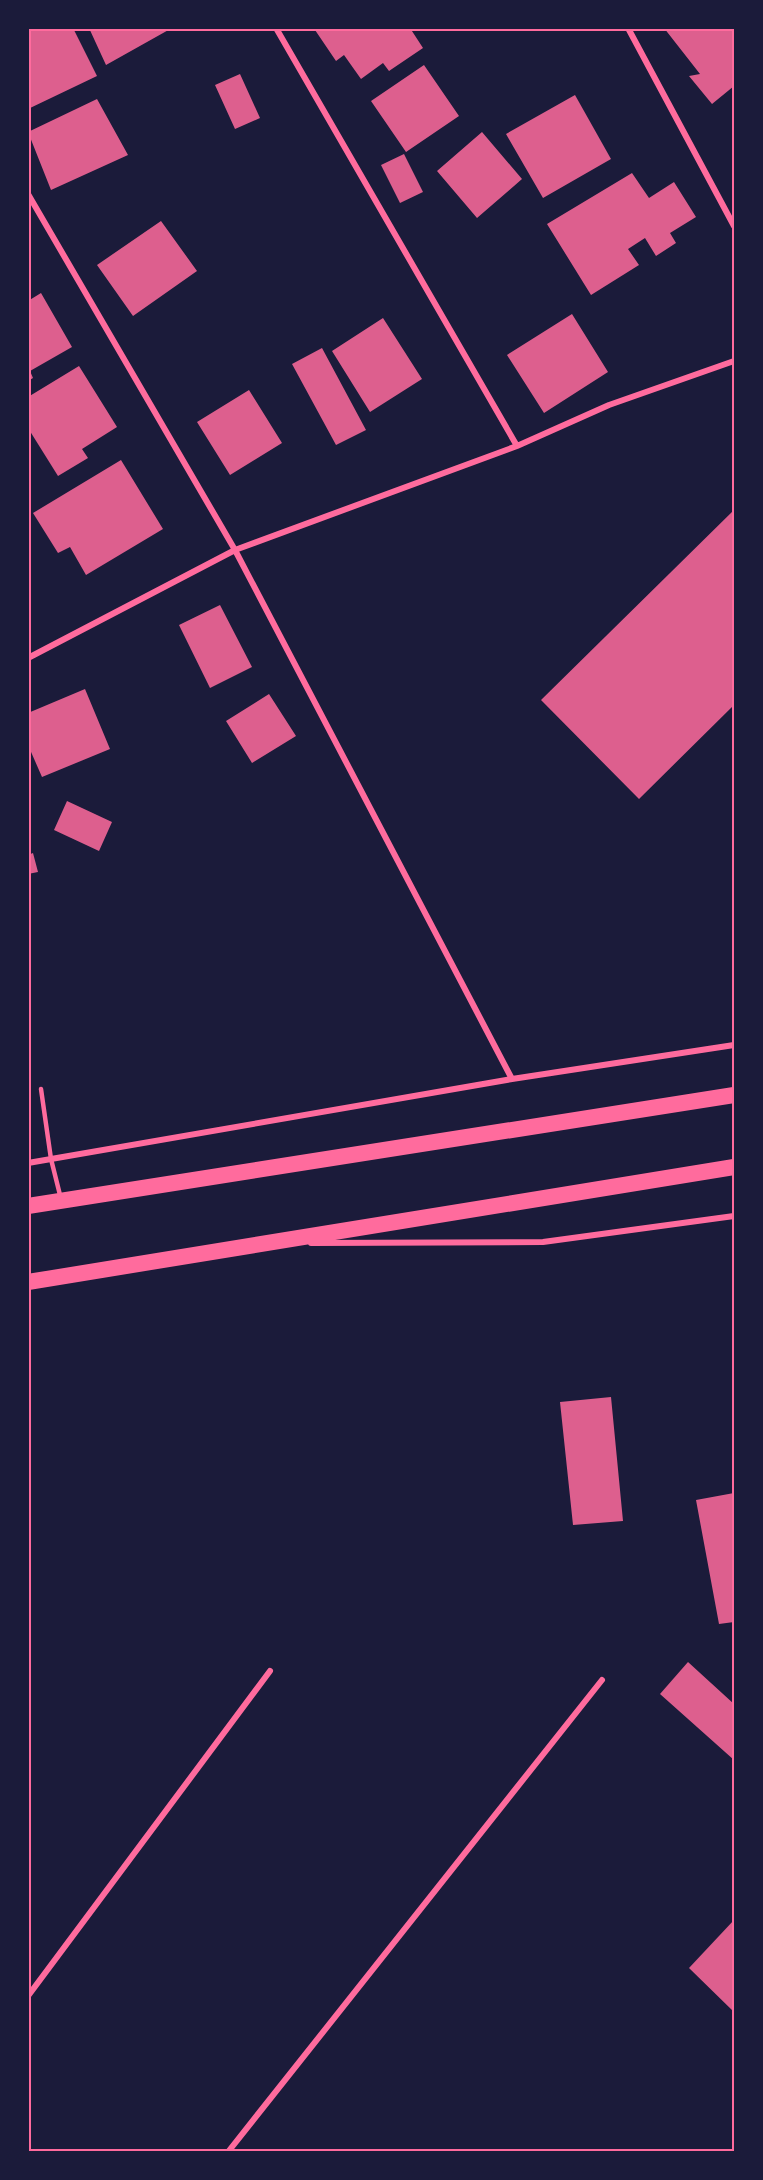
<svg xmlns="http://www.w3.org/2000/svg" width="763" height="2180" viewBox="0 0 763 2180" font-family="'PT Sans Narrow',sans-serif">
  <style>
    .building { fill: #dd5f8e }
    .lines { fill: none; stroke-linecap: round; stroke-linejoin: round }
    .service { stroke: #ff6b9d; stroke-width: 4.5 }
    .minor { stroke: #ff6b9d; stroke-width: 6 }
    .trunk { stroke: #ff6b9d; stroke-width: 16 }
    .neatline { fill: none; stroke: #ff6b9d; stroke-width: 2 }
  </style>
  <rect width="100%" height="100%" fill="#1b1b3a"/>
  <path class="building" d="M33,28H73L97,76L28,109V31Z
    M89,28H172L106,65Z
    M316,28H410L423,48L389,71L383,63L361,79L344,55L336,61L315,30Z
    M664,28H733L734,31V86L712,104L689,76L700,74Z
    M424,65L459,116L406,152L371,101Z
    M240,74L260,118L235,129L215,85Z
    M575,95L611,159L543,198L506,134Z
    M97,99L128,155L51,190L28,132Z
    M482,132L522,179L477,218L437,171Z
    M404,154L423,192L400,203L381,165Z
    M632,173L649,198L674,182L696,217L670,233L676,243L656,256L645,238L628,249L639,265L591,295L547,224Z
    M161,221L197,271L133,316L97,265Z
    M41,293L72,347L30,371L33,378L28,381V301Z
    M572,314L608,372L544,413L507,355Z
    M383,318L422,379L370,412L332,351Z
    M322,348L366,430L336,445L292,364Z
    M79,366L117,427L82,449L88,458L58,476L28,428V397Z
    M249,390L282,443L230,475L197,422Z
    M121,460L163,529L86,575L70,547L58,553L33,513Z
    M734,510V705L639,799L541,700Z
    M220,605L252,667L210,688L179,625Z
    M85,689L110,749L42,777L28,745V713Z
    M269,694L296,736L252,763L226,721Z
    M67,801L112,822L99,851L54,830Z
    M33,853L38,872L28,874V855Z
    M611,1397L623,1521L573,1525L560,1402Z
    M734,1493V1622L719,1624L696,1500Z
    M688,1662L734,1704V1760L660,1694Z
    M734,1920V2012L689,1968Z"/>
  <g class="lines">
    <path class="service" d="M41,1089L51,1159L61,1199"/>
    <path class="minor" d="M276,28L517,446
      M628,28L734,226
      M28,194L235,550L512,1079
      M28,658L235,550L517,446L609,405L734,361
      M28,1163L512,1079L734,1045
      M311,1243L543,1242L734,1216
      M28,1996L270,1671
      M228,2152L602,1680"/>
    <path class="trunk" d="M28,1206L734,1095
      M28,1282L734,1167"/>
  </g>
  <rect width="763" height="2180" fill="none" stroke="#1b1b3a" stroke-width="60"/>
  <rect x="30" y="30" width="703" height="2120" class="neatline"/>
</svg>
